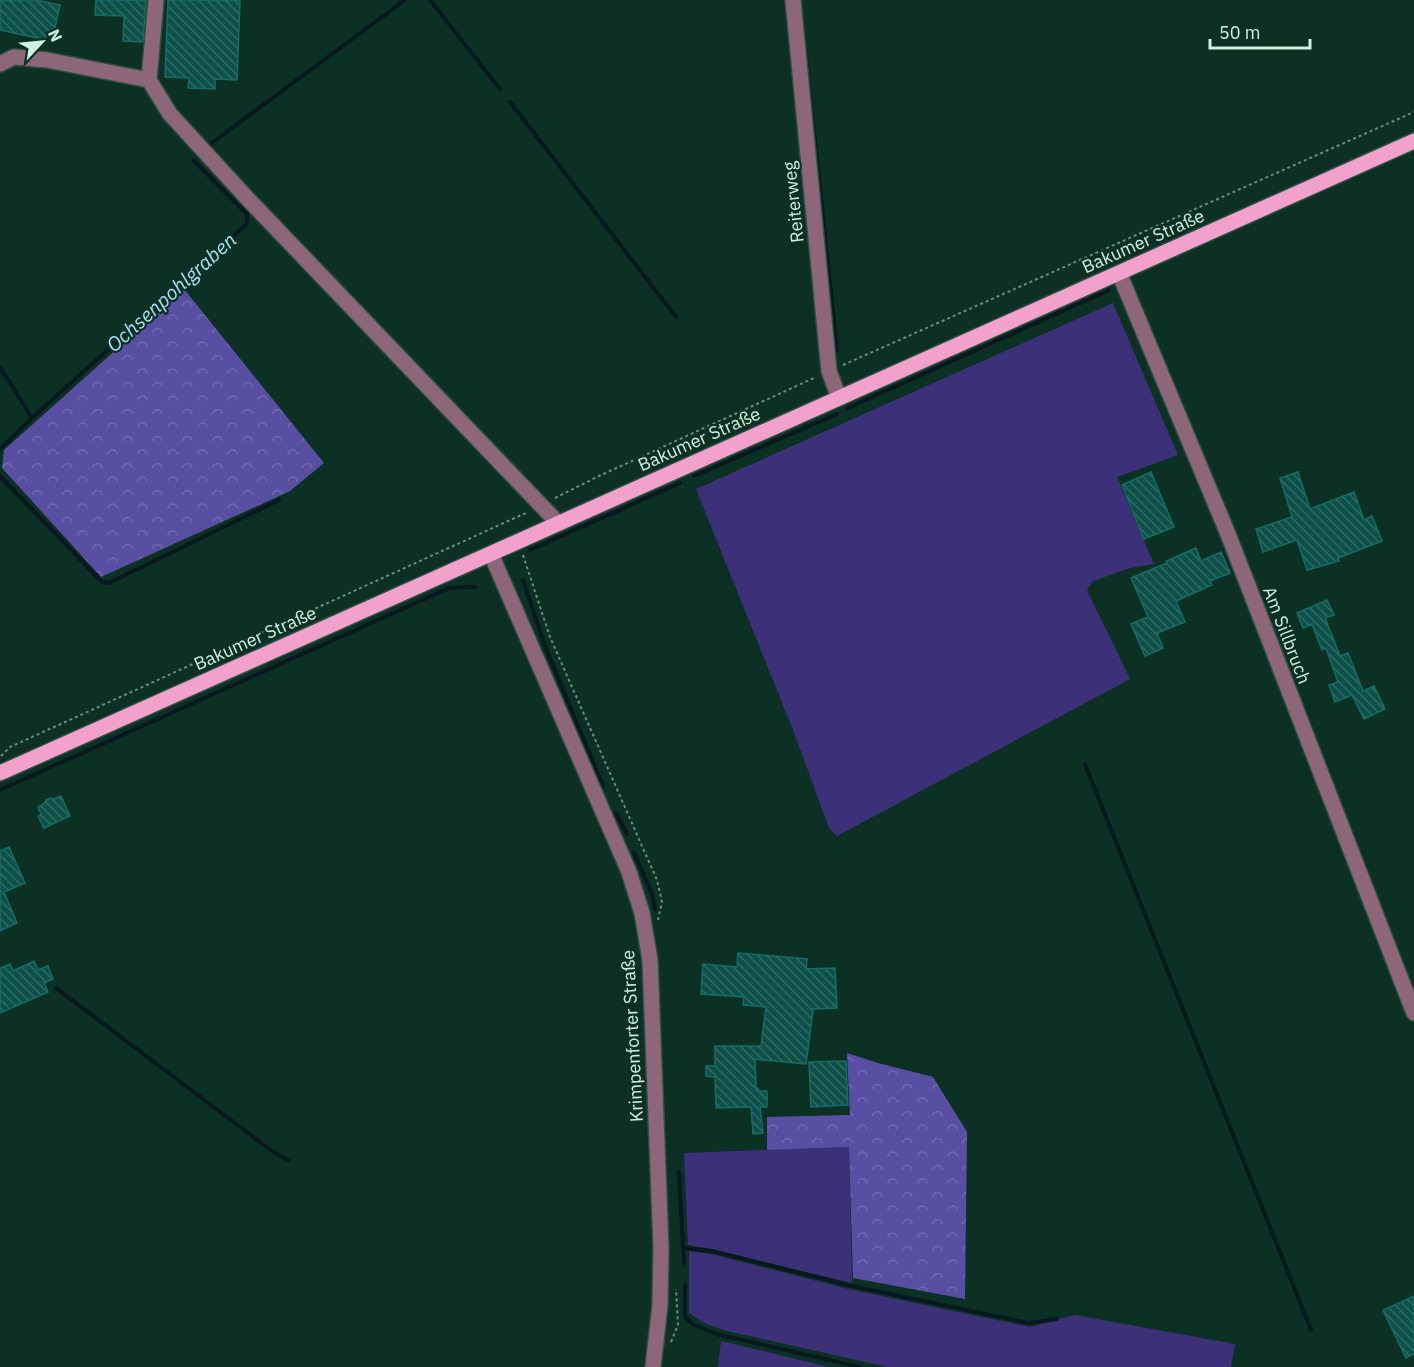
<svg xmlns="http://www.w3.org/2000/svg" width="1414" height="1367" viewBox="0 0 1414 1367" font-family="'IBM Plex Sans',sans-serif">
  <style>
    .grass { fill: #3c3178 }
    .forest { fill: url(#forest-crowns) }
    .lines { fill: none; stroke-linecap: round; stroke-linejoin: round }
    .stream { stroke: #08181f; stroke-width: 4 }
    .building { fill: url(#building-back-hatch); stroke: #146e66; stroke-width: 1.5 }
    .minor-casing { stroke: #2b4f41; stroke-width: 18 }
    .major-casing { stroke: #2b4f41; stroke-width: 18 }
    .path { stroke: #6b8d7f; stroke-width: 2; stroke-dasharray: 3 3; stroke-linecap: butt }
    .minor { stroke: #8d667a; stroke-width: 15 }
    .major { stroke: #f2a1cd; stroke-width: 15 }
    .labels { text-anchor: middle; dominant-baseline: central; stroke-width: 4.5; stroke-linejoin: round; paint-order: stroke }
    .street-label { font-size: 18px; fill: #cff0e1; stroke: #0c3023 }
    .water-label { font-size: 20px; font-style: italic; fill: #aae0f7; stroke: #0c3023 }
  </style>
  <defs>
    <pattern id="forest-crowns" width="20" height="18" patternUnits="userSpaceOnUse" patternTransform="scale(1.5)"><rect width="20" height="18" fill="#594fa2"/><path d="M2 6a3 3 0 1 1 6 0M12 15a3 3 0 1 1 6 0" fill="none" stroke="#7069af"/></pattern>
    <pattern id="building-back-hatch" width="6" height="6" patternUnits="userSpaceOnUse" patternTransform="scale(1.5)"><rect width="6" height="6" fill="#0d504a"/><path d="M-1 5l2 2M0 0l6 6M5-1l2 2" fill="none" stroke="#2f6a64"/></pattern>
  </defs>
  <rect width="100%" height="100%" fill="#0c3023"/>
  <path class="grass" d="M1113,303L1178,455L1117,477L1154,564L1130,568L1093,581L1087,590L1130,679L837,836L829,828L793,730L696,489Z
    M849,1147L852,1283L712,1249L688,1245L684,1153Z
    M689,1251L711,1254L848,1289L1030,1327L1075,1315L1235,1344L1231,1367H888L727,1331L706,1324L689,1313Z
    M721,1341L829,1367H718Z"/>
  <path class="forest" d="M184,289L324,463L290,491L101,577L2,468L4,450Z
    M847,1053L878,1063L933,1077L967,1132L965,1299L853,1278L849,1147L767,1150V1117L850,1115Z"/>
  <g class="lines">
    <path class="stream" d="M430,0L500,89
      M805,47L837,350
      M510,102L676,317
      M209,145L405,0
      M0,367L32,418L247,224V214L193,160
      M848,408L1109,290
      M0,449L32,418
      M0,476L102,582L109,583L279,500
      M694,476L837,414
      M530,550L680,483
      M523,580L545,646L603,786
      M1085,764L1311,1330
      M0,790L449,588L476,587
      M616,813L627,834
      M634,853L652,894L655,909
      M56,988L272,1151L289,1161
      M679,1172L684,1263
      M683,1248L712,1251L852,1286L1029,1323L1057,1319
      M685,1285V1316L692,1324L716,1334L860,1367"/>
  </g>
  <path class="building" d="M0,0H36L60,5L52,41L0,30Z
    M96,0H146L143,42L123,41L124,16L95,15Z
    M168,0H240L237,80L215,79V89L188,88L189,78L165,77Z
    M1151,472L1174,527L1144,539L1122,485Z
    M1298,472L1310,509L1354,492L1364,520L1372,516L1382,541L1338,558L1339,561L1307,570L1297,540L1263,552L1256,529L1292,517L1280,478Z
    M1196,548L1201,561L1221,552L1230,573L1210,581L1212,585L1176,601L1185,622L1157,633L1163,648L1145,656L1131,624L1148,617L1131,578L1167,563L1166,561Z
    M1327,600L1334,615L1325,618L1340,656L1348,653L1363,691L1374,686L1385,709L1364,719L1352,695L1335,702L1329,685L1338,682L1326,648L1322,650L1312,624L1303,628L1297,613Z
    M61,796L70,816L44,828L38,816L41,814L38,807L44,804L46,800L50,798L54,799Z
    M9,847L25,883L4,892L17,923L0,931V851Z
    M738,953L807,959L806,969L835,968L837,1008L813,1009L806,1064L755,1059L756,1088H758L759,1091H767V1107H760L763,1133L753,1134L751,1107L716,1108L715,1077L706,1076V1066H715V1046H761L766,1007L743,1005L744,997L701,994L703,964L737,967Z
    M34,961L38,970L48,966L53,979L44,983L48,992L0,1013V968L10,964L13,971Z
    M846,1061L848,1105L811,1107L809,1062Z
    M1414,1296V1354L1406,1358L1383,1310Z"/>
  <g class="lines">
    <defs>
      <path id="minor" d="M156,0L149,80L170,114L247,198L558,523
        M793,0L829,371L839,398
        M0,64L14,57L47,60L149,80
        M1119,273L1228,534L1414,1013
        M491,554L629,872L642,913L650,960L661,1248L660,1305L653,1367"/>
      <path id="major" d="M0,773L1414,141"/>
    </defs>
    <use href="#minor" class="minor-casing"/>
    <use href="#major" class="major-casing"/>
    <path class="path" d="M843,365L1414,112
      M555,498L599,476L816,377
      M523,555L550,637L657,880L662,902L658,920
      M1,756L10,747L528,512
      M671,1342L678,1325L676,1289"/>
    <use href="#minor" class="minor"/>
    <use href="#major" class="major"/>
  </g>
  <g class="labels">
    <g class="street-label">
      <text transform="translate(793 202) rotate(-96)">Reiterweg</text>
      <text transform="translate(1143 241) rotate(-24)">Bakumer Straße</text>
      <text transform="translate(699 439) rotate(-24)">Bakumer Straße</text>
      <text transform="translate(1287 635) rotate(69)">Am Sillbruch</text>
      <text transform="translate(255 638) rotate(-24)">Bakumer Straße</text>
      <text transform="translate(632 1036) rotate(-93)">Krimpenforter Straße</text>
    </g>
    <g class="water-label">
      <text transform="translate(171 292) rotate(-42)">Ochsenpohlgraben</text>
    </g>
  </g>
  <g transform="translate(42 42) rotate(64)" stroke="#0c3023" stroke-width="4.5" paint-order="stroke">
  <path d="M0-4.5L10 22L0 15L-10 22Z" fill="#cff0e1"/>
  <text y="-9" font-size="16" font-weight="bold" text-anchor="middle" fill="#cff0e1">N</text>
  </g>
  <path d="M1210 39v9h100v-9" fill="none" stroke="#cff0e1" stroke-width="3"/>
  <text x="1219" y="39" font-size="18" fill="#cff0e1" stroke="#0c3023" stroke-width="4.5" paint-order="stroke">50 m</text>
</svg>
